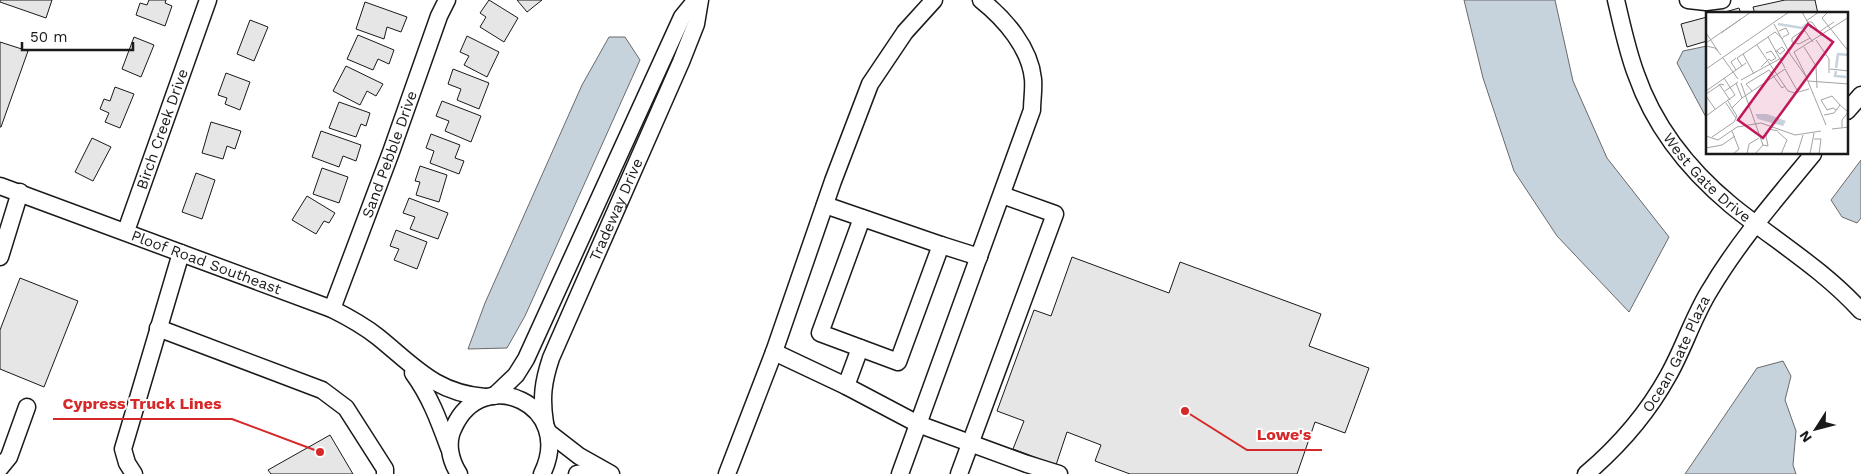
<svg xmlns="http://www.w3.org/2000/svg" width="1861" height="474" viewBox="0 0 1861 474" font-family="'Work Sans',sans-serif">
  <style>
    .water { fill: #c6d2dc; stroke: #6a6a6a }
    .building { fill: #e6e6e6; stroke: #1a1a1a }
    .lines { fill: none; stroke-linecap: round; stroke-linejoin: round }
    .minor-casing { stroke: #1a1a1a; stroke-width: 19 }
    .minor { stroke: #fff; stroke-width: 16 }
    .labels { text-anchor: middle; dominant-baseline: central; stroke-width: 4; stroke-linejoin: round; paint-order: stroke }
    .street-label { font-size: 15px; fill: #1a1a1a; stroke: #fff }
    .inset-river { fill: none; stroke: #c6d2dc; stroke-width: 2.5 }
    .inset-road { fill: none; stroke: #a3a3a3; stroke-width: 1 }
    .view { fill: #c2185b; fill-opacity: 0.15; stroke: #c2185b; stroke-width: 2.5 }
    .inset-edge { fill: none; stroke: #1a1a1a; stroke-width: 2.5 }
    .leader { fill: none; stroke: #d62828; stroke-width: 2 }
    .callout-dot { fill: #d62828; stroke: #fff; stroke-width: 2 }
    .callout-label { font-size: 16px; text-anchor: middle; font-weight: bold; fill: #d62828; stroke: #fff; stroke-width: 4; stroke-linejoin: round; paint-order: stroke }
  </style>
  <rect width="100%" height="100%" fill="#fff"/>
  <path class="water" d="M1464,0H1555L1573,81L1607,158L1669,237L1629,312L1557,236L1514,171L1483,78Z
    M609,37H625L640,60L525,316L507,348L468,349L485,303L582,85Z
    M1707,46V119L1677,63L1683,51Z
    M1861,160V218L1857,223L1842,217L1831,200Z
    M1783,361L1791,376L1785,400L1796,431L1793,465L1796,474H1685L1757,368Z"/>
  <path class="building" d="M0,0H52L46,18L0,2Z
    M149,0H166L165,3L172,6L165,26L136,15L140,3L147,5Z
    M489,0L518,18L504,42L480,27L486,17L480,13Z
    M517,0H542L527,12Z
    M1785,0H1815L1818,14H1755L1753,7Z
    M365,2L407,17L401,32L387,27L384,39L356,29Z
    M1739,8L1741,14H1718Z
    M1707,17V41L1687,47L1681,24Z
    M250,20L268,27L254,61L237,54Z
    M358,35L394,50L389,64L378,59L373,70L347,59Z
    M467,36L499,52L487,77L464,65L469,56L460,52Z
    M134,37L154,45L141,77L122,69Z
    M0,42L28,51L1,127H0Z
    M346,66L383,84L376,96L367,91L360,105L333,91Z
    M453,69L489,83L479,109L457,100L461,89L448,84Z
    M226,73L250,82L240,110L225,104L227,98L218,95Z
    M115,87L134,94L120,128L105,122L109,113L100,109L104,99L110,101Z
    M442,101L481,116L471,142L445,131L449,121L436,116Z
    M339,102L370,113L366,126L361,124L356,137L329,128Z
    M211,122L241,131L235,149L227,146L223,159L202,153Z
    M321,131L361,145L356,161L343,156L339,167L312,157Z
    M431,134L460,145L455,158L464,161L459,174L430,163L434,151L426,148Z
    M92,138L111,147L93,181L75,172Z
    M420,166L447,175L439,202L416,195L420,182L415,181Z
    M322,168L348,177L339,203L313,194Z
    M196,173L215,180L202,219L182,212Z
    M307,196L335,213L329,223L324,221L316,234L292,220Z
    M409,198L448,213L438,239L410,229L415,217L403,213Z
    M396,230L427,242L417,269L394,260L399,249L390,246Z
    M1072,257L1169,293L1180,262L1321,314L1309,346L1369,368L1345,433L1315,422L1297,474H1130L1095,461L1101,445L1067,432L1056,465L1013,449L1024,421L997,411L1034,310L1051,316Z
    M20,278L78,301L44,387L0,369V330Z
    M330,435L353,474H271L268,470Z"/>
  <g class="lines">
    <defs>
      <g id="minor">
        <path d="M934,0L905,32L870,84L833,181L774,352L846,386L918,424L1027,464L1059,474"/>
        <path id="s1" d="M1616,0C1622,25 1627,50 1636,74C1654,126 1689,170 1731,205C1774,240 1823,269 1861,311"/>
        <path d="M1688,0L1706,2L1722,0"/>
        <path d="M1847,111L1861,95"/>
        <path id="s2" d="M0,186L332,309C348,317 363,325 378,337C414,366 435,393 485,397"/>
        <path d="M825,205L941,245"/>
        <path d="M862,218L820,333L898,362L941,245L979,257"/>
        <path id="s3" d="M126,231L208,0"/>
        <path d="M0,257L20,192"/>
        <path id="s4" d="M332,309L391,152L439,16L447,0"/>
        <path d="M158,328L322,390L346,408L385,469V474"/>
        <path d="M413,373C430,396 439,421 449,448"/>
        <path d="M846,386L860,348"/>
        <path d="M494,396L516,375L526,359L682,17L696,0"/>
        <path id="s5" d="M545,423C541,398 543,382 551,358L681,62L696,24L700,0"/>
        <path d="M548,432L579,456L611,474"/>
        <path d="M0,468L9,457L27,407"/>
        <path d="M134,474L127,463L123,449L181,253"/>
        <path d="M459,474C450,460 446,442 454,427C483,363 576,405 542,474"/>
        <path d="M577,474L590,472L600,474"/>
        <path d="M727,474L774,352"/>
        <path d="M900,474L1032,110C1032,100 1034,89 1033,79C1030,48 1005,19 981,0"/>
        <path d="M959,474L1055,214L1002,195"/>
        <path id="s6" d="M1586,474C1619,446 1647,414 1668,376C1684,348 1693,317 1710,290C1739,241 1777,198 1813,154"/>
      </g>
    </defs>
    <use href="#minor" class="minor-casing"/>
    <use href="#minor" class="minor"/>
  </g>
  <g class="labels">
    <g class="street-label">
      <text stroke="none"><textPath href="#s3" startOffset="108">Birch Creek Drive</textPath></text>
      <text stroke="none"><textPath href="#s4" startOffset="165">Sand Pebble Drive</textPath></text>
      <text stroke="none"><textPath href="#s1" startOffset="204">West Gate Drive</textPath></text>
      <text stroke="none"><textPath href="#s5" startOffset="228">Tradeway Drive</textPath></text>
      <text stroke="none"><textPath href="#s2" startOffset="220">Ploof Road Southeast</textPath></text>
      <text stroke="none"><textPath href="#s6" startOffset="152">Ocean Gate Plaza</textPath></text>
    </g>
  </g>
  <g transform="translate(1706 12)">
    <rect width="142" height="142" fill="#fff"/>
    <path d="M49,102H61L80,109L77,114L52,107Z" fill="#c6d2dc"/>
    <path class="inset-river" d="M72,12L96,16L101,12M130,56L132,42L143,43M130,59L129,64L140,65"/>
    <path class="inset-road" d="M96,0L105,16M122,0L116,6L143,40M100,9L113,0M102,10H106L116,24M68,12L84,42M73,19L80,16L83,22L77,25M113,20L128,10M0,21L12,39M15,21L35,7M104,26L93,32L86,30V26L96,19H99L104,26L107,30M77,27L69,20L62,25L79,56M110,28L123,47V61M0,31L45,0M51,33L82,79L89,81L103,77M0,34L9,36L15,43M98,35L110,54L111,76M69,40L76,35L79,38L74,42L71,39M88,40L143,5M37,42L62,25M84,42L101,66L88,40M17,46L32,67M30,46L25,50L30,58M36,54L31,46L37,42L48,62M55,55L63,47L65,49L70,46L65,39L60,41M0,57L83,0M124,57L143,59M101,67L120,113M35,68L79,44M102,69L143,72M35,71L57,133L49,142M13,72L24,88M0,79L40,51M19,79L32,70M46,79L40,72L63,58L76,76L79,74M0,82L15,72L18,73M0,84L9,97M36,86L79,57L92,80M22,89L26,96L36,86L30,71M20,91L30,106M130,98L127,96L121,98L115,88L126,84L134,93M118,103L128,101L134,93L142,100M0,104L29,83L18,66M136,115V108L143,99M126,117L143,115M26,119L33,137L27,142M72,120L81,128L75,142M0,124L12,128L31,115L55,111L89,123L115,119M6,125L28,110L31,104L26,96M108,127H115L113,142M57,133L62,134L60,124L63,117L72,119M0,136L16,133L29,124M41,142L43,132L53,126M91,142L97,123M104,142L108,121"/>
    <path class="view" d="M102,12L127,30L57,126L32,108Z"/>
    <rect width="142" height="142" class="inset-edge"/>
  </g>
  <path class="leader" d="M320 452L232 419H53M1185 411L1247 450H1322"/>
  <g class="callout-dot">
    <circle cx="320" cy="452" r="5"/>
    <circle cx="1185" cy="411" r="5"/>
  </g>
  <g class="callout-label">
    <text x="142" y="409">Cypress Truck Lines</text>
    <text x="1284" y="440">Lowe's</text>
  </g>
  <g transform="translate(1816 429) rotate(234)" stroke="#ffffff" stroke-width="4" paint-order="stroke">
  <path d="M0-4L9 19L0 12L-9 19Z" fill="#1a1a1a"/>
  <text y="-8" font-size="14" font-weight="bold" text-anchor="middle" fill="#1a1a1a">N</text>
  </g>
  <path d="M22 42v8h111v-8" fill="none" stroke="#1a1a1a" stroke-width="2.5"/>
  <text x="30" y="42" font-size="15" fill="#1a1a1a" stroke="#ffffff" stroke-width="4" paint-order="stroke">50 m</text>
</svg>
